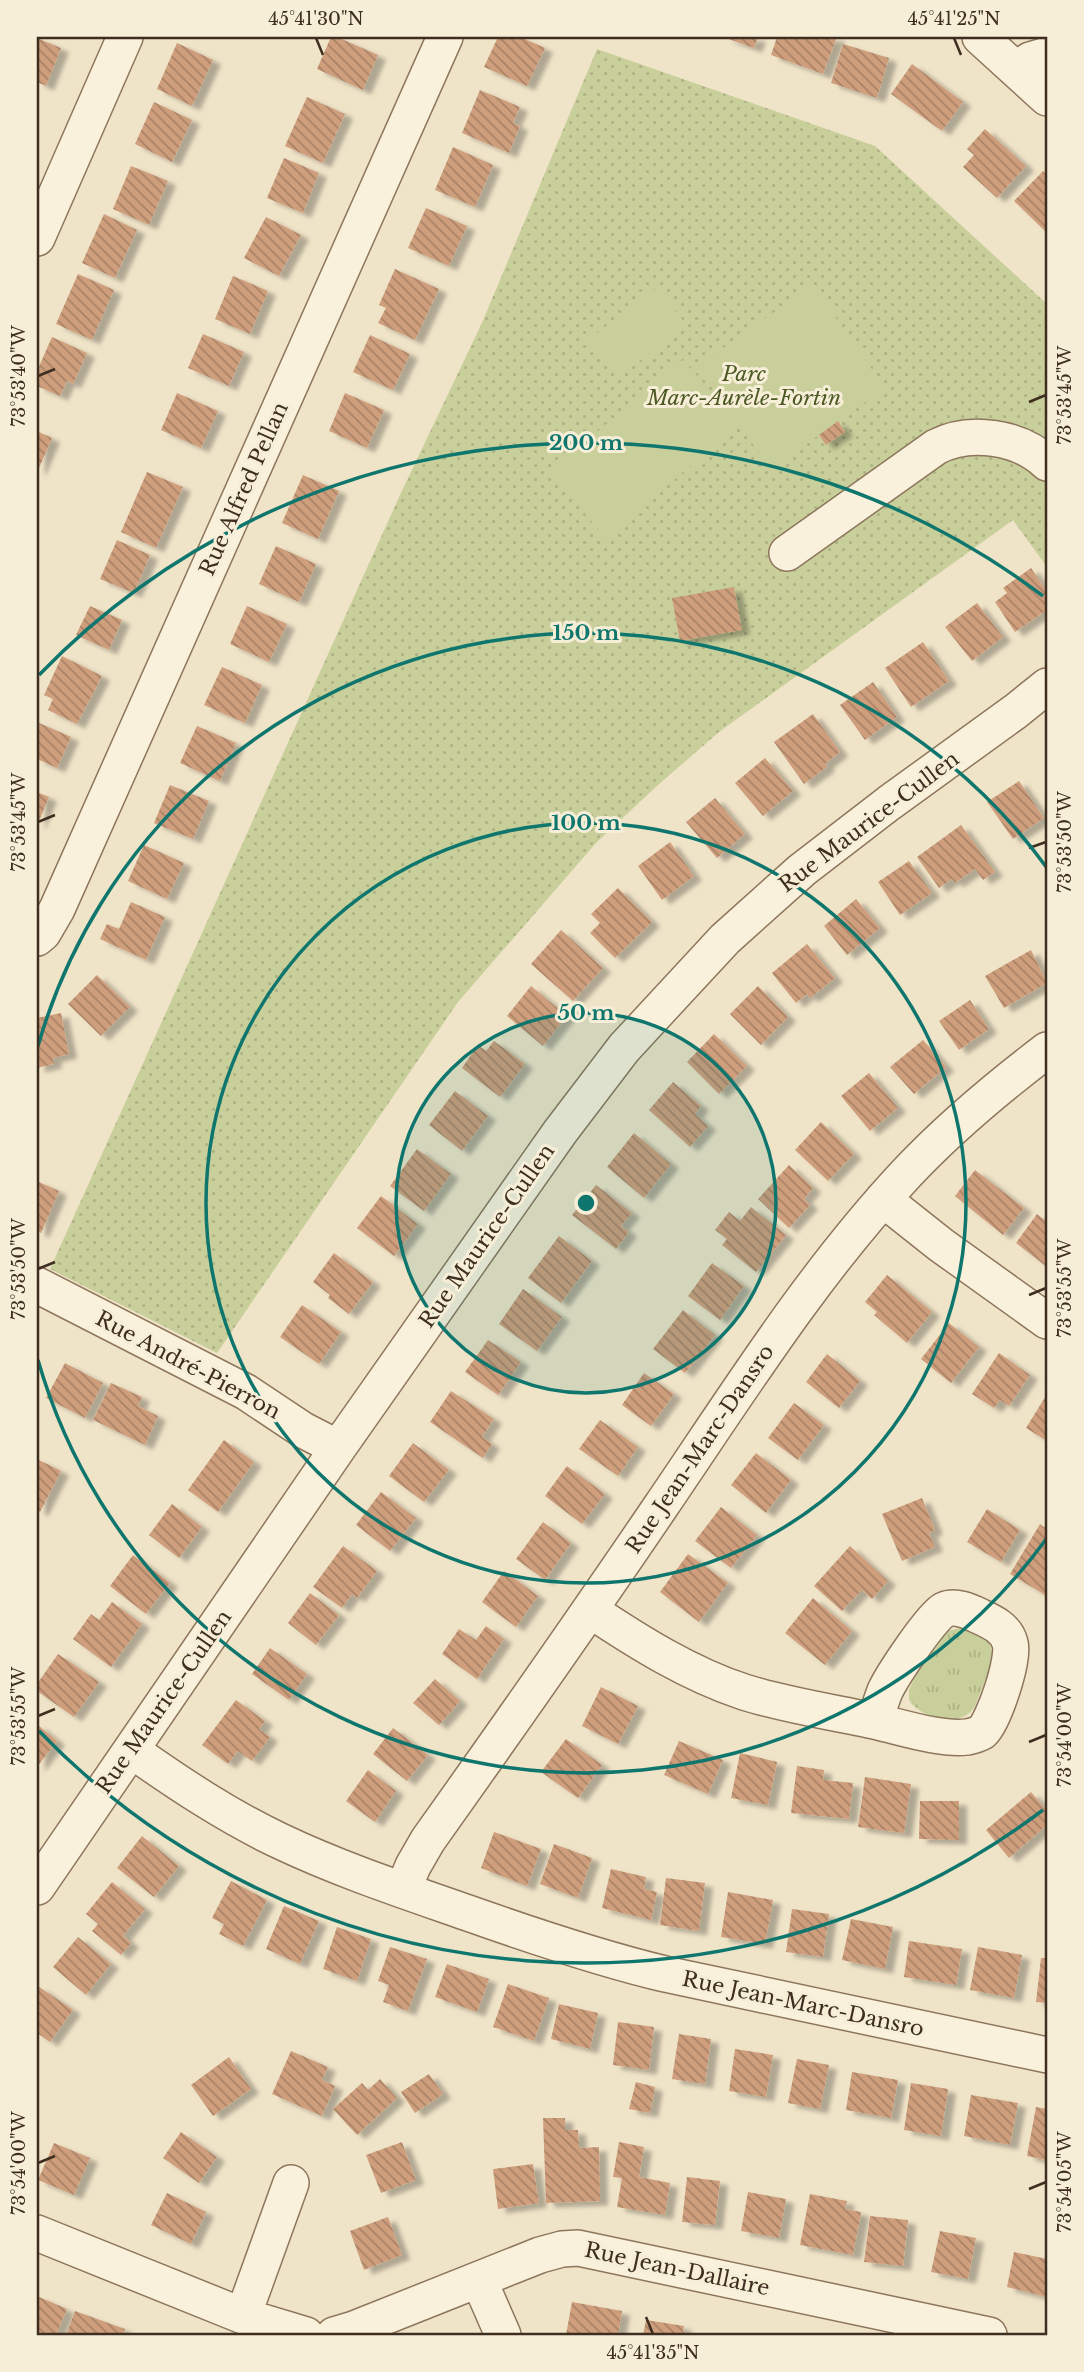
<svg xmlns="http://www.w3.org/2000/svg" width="1084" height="2372" viewBox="0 0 1084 2372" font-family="'Libre Baskerville',serif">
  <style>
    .grass { fill: url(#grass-tufts) }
    .park { fill: url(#park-dots) }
    .garden { fill: #c9cf9b }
    .building { fill: url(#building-back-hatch); filter: url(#shadow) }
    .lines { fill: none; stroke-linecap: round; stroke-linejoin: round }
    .minor-casing { stroke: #8d765c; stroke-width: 38 }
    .minor { stroke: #faf1dc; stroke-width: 35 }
    .ticks { fill: none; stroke: #3d2e20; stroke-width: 2.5 }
    .ring { fill: none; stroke: #0f766e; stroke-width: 3.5 }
    .labels { text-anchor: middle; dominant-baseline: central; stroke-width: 6; stroke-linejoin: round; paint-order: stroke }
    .park-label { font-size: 21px; font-style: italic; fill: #4d5a26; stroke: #f7eed8 }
    .street-label { font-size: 21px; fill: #3d2e20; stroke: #f7eed8 }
    .centre { fill: #0f766e; stroke: #f7eed8; stroke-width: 3.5 }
    .ring-label { font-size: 21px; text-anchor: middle; font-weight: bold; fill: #0f766e; stroke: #f7eed8; stroke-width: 6; stroke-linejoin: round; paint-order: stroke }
    .neatline { fill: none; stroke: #3d2e20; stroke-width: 2.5 }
    .ticks-label { font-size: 18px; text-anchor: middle; fill: #3d2e20 }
  </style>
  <defs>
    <pattern id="grass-tufts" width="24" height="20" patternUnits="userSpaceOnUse" patternTransform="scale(1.75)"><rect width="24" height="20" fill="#c9cf9b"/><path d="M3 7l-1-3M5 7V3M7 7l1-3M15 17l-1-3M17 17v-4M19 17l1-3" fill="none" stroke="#aeb285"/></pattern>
    <pattern id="park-dots" width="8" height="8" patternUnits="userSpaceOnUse" patternTransform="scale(1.75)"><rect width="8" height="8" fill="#c9cf9b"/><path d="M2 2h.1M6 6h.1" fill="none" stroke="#aeb285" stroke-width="1.8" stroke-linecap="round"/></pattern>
    <pattern id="building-back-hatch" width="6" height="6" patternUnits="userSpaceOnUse" patternTransform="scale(1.75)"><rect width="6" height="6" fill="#cf9f7d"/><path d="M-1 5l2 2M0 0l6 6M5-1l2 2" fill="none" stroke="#a98266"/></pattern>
    <filter id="shadow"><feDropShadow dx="8" dy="4.5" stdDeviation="2" flood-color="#0004"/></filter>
  </defs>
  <rect width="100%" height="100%" fill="#f0e4c8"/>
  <path class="grass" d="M964,1627L988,1639L993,1655L992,1663L975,1706C962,1729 922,1720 909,1700V1690L915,1677L947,1631Z"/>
  <path class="park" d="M597,49L875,146L1047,304V567L1013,520L719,732L658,785L596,843L458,1002L217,1353L50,1269L400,495L481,325Z"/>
  <path class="garden" d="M813,285L885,388L771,469L739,425L605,538L550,471L683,360L734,417L699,365Z
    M658,287L687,326L618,377L589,339Z"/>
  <path class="building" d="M331,37H337L378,55L363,90L317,69Z
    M498,37H520L545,48L527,86L484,67Z
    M723,37H758L754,48Z
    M777,37H837L823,74L771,55Z
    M37,38L61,48L46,86L37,82Z
    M177,43L213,60L192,106L157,89Z
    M843,44L889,58L877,98L831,83Z
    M912,64L963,102L942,131L891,94Z
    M480,90L520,107L513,123L520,126L509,153L462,133Z
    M307,97L345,114L323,163L285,146Z
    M154,102L192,120L172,162L135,144Z
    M985,129L1026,166L997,198L963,167L974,155L967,149Z
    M453,147L493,165L475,207L435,190Z
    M284,158L319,173L303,213L267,198Z
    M131,166L168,181L149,225L113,209Z
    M1043,171L1047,175V233L1014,201Z
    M426,208L467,226L449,266L408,248Z
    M104,214L137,230L115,278L82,263Z
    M266,217L301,235L279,276L244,258Z
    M395,269L439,289L415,340L378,323L386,308L379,305Z
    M78,274L114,290L92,340L56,324Z
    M233,276L268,291L250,334L215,319Z
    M203,334L244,352L229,386L188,368Z
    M370,335L410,354L393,390L353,372Z
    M52,337L87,353L73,384L67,381L60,396L37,386V371Z
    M177,393L218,411L201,448L161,430Z
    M345,393L384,410L367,448L329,431Z
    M838,421L845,432L826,445L819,435Z
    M37,431L52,438L37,473Z
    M147,472L183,487L156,548L121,532Z
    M303,475L339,491L318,539L282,523Z
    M117,540L150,555L134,593L100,579Z
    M276,546L316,564L299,602L259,584Z
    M1031,568L1047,592V610L1015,632L995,602L1007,593L1003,588Z
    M734,587L742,630L680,641L672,598Z
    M977,603L1003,637L972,661L945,627Z
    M90,606L122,620L109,650L76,635Z
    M247,606L287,624L269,662L230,644Z
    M923,642L949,681L911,707L885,668Z
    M62,656L102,676L77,724L48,710L53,699L44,695Z
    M222,667L262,685L245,723L204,705Z
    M873,682L897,717L865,740L840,705Z
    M813,714L840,752L825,764L827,767L804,784L774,742Z
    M37,722L71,737L57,768L37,759Z
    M197,726L236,743L220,781L180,763Z
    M765,758L793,791L763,816L735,783Z
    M1019,781L1044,818L1013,839L987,802Z
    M170,785L209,801L193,839L154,823Z
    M37,792L49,797L37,826Z
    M715,798L745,834L717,858L686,822Z
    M961,825L995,872L983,880L975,869L955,883L952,879L939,888L917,857Z
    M670,842L694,876L662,900L638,866Z
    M144,845L184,863L167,899L128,881Z
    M909,861L932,893L900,915L878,882Z
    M618,888L652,922L615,958L590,933L600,923L591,914Z
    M856,899L880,928L847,955L824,926Z
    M131,902L165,917L146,960L100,939L107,924L119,929Z
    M561,930L603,968L573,1001L531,964Z
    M807,944L835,978L810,998L807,994L796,1003L772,973Z
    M1031,950L1047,983L1004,1008L985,976Z
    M97,975L130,1007L101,1036L68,1004Z
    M531,986L567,1016L543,1046L507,1016Z
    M758,986L788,1017L761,1045L730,1014Z
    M970,1000L989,1029L959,1050L939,1021Z
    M61,1013L69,1054L53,1058L54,1064L37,1068V1018Z
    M714,1034L747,1066L719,1094L687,1062Z
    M923,1040L946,1067L914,1094L890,1067Z
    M494,1041L525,1064L500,1097L462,1068L478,1045L486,1051Z
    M869,1073L898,1108L870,1131L841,1096Z
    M673,1082L701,1106L695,1114L708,1126L690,1147L649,1110Z
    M455,1091L488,1116L462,1151L429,1125Z
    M821,1122L854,1154L828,1181L795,1150Z
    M634,1133L671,1164L644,1198L607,1167Z
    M417,1149L451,1174L424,1211L390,1186Z
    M789,1165L813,1188L804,1199L810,1205L789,1228L758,1199Z
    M975,1170L1024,1208L1003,1235L955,1196Z
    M37,1181L59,1191L41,1233L37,1231Z
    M596,1185L632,1213L621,1226L629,1232L616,1249L572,1215Z
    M381,1196L418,1224L394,1256L357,1228Z
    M751,1207L786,1235L756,1272L722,1245L727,1239L715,1230L729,1212L740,1221Z
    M1037,1214L1047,1222V1267L1016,1243Z
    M559,1236L592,1261L561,1303L528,1278Z
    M334,1253L373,1282L349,1314L328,1298L330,1295L313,1282Z
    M712,1263L744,1286L720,1320L688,1296Z
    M887,1275L932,1312L907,1343L874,1315L877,1312L865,1302Z
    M523,1289L562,1317L537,1351L499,1324Z
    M302,1305L341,1332L319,1364L280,1337Z
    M683,1310L715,1335L685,1373L653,1349Z
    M949,1323L979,1347L951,1383L921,1359Z
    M488,1340L521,1362L498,1395L465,1372Z
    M999,1353L1030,1375L1009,1406L1000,1400L994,1408L972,1394Z
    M827,1354L860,1381L839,1408L806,1382Z
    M65,1363L103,1383L85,1418L46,1398Z
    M644,1373L674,1394L651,1426L622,1405Z
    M111,1383L142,1397L138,1406L158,1416L145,1445L93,1420Z
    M451,1391L494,1419L482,1437L492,1444L483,1458L430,1422Z
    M1047,1394V1441L1026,1428Z
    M794,1403L824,1425L798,1460L768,1438Z
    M600,1420L638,1447L618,1476L579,1449Z
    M224,1440L254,1462L218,1512L188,1490Z
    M413,1443L449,1470L424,1502L389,1476Z
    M756,1453L791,1480L766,1513L731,1485Z
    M37,1459L61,1471L40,1512L37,1510Z
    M567,1466L605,1494L582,1524L545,1496Z
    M381,1492L416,1518L390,1551L356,1525Z
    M922,1498L935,1530L929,1533L935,1547L902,1561L882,1514Z
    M172,1504L202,1527L179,1558L149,1535Z
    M721,1507L757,1535L731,1568L695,1541Z
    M987,1509L1020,1530L1001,1562L967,1542Z
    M543,1522L571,1543L545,1580L516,1559Z
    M1040,1524L1047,1529V1596L1010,1574Z
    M343,1546L377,1571L357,1598L352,1594L342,1608L313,1587Z
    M850,1546L888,1581L872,1599L862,1590L842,1611L814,1586Z
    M688,1554L728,1583L699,1622L660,1592Z
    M133,1555L170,1583L146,1614L110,1586Z
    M504,1571L538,1596L516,1627L482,1602Z
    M310,1593L339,1615L316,1645L288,1623Z
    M813,1598L852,1631L825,1665L785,1633Z
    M112,1602L142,1624L111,1667L73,1639L91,1614L99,1620Z
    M486,1626L504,1639L477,1679L442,1654L459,1629L476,1640Z
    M270,1648L307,1674L289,1700L252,1674Z
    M58,1654L99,1682L74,1717L37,1691V1684Z
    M435,1679L460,1701L439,1725L413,1703Z
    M601,1687L638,1706L618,1744L582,1726Z
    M236,1700L265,1721L259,1729L270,1737L252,1761L238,1751L228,1764L202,1745Z
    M37,1724L57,1741L37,1767Z
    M393,1728L428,1755L407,1781L373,1754Z
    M566,1739L602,1765L578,1798L541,1772Z
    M679,1741L723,1760L708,1794L664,1775Z
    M740,1753L777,1762L768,1805L731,1798Z
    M797,1766L824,1770L823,1780L853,1783L849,1819L791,1813Z
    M368,1770L396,1791L375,1822L346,1801Z
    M865,1777L911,1784L904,1833L858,1827Z
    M1031,1792L1047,1811V1825L1009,1858L986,1830Z
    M920,1801H959V1840L919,1839Z
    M494,1832L541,1849L527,1886L481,1868Z
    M142,1836L179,1866L154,1897L117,1868Z
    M554,1844L592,1858L578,1898L540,1884Z
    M611,1869L646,1877L644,1889L657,1892L651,1920L602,1908Z
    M666,1878L705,1883L699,1931L660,1925Z
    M231,1881L267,1900L243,1946L219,1934L224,1924L212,1918Z
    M112,1882L145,1909L123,1936L131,1943L121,1955L92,1931L98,1924L86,1914Z
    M728,1892L773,1900L765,1944L721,1937Z
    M284,1906L319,1921L300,1964L266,1949Z
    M792,1909L829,1914L823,1957L786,1952Z
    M851,1919L893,1927L885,1969L842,1960Z
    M337,1927L371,1939L357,1981L323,1969Z
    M78,1937L111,1964L86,1995L53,1967Z
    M909,1941L962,1949L956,1985L904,1977Z
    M390,1947L427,1959L408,2011L383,2002L389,1985L378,1981Z
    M978,1947L1022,1955L1014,1998L970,1990Z
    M1041,1958H1047V2003L1036,2002Z
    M447,1964L489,1979L477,2012L435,1997Z
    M508,1984L549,1998L534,2041L493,2027Z
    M38,1986L73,2010L50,2042L37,2033Z
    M559,2004L598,2013L590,2049L551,2039Z
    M618,2022L654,2027L649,2070L613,2065Z
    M679,2034L711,2039L705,2084L672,2079Z
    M735,2049L773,2055L766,2097L729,2091Z
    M291,2051L328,2067L322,2080L335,2086L322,2116L272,2094Z
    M229,2057L251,2089L213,2116L191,2085Z
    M797,2059L829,2065L820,2109L788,2103Z
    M852,2072L898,2080L891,2118L846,2110Z
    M429,2074L443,2094L415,2113L401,2092Z
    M380,2079L397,2098L357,2135L333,2109L362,2083L368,2090Z
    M636,2082L655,2087L650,2113L629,2109Z
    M911,2083L948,2089L941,2136L904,2130Z
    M971,2095L1018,2103L1010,2145L964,2136Z
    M1036,2107L1047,2109L1046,2160L1027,2156Z
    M543,2118H565V2130H578L579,2148L599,2147L600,2201L546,2203Z
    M181,2132L217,2157L199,2183L163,2158Z
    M402,2142L416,2180L381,2193L366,2155Z
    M619,2142L644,2147L639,2177L670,2183L665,2215L617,2207L622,2178L613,2177Z
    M54,2143L90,2158L74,2195L38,2180Z
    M533,2164L539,2203L498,2209L493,2169Z
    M687,2177L720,2181L715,2225L682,2222Z
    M748,2192L786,2199L779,2238L741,2231Z
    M167,2193L206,2212L191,2244L151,2225Z
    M810,2194L847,2201L845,2209L861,2212L853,2255L800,2245Z
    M870,2216L908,2220L903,2266L864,2262Z
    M388,2217L402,2255L364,2270L350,2231Z
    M940,2231L976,2238L968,2279L931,2272Z
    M1014,2252L1047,2259V2297L1007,2287Z
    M37,2296L67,2309L56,2335H37Z
    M572,2302L622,2311L618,2335H566Z
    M75,2311L125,2329L123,2335H66Z
    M646,2320L684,2326L683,2332L695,2335H643Z"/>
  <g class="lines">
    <defs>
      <path id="minor" d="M980,37L1047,98
        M1017,70L1030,60L1047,55
        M37,238L125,37
        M787,553L936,447C970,429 1020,437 1047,463
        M37,938L43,933L57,909L445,37
        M883,1199L941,1245L1047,1321
        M37,1285L246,1392L303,1430L338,1448
        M590,1610C638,1642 689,1674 744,1692C788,1706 834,1712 878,1722C904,1728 941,1740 967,1737C972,1736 977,1735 982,1732C994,1721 1015,1658 1010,1643C1006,1628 992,1622 979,1616C969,1611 955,1605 944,1610C931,1617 892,1676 885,1691C881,1701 878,1711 875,1721
        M131,1750C178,1783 227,1816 280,1841C341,1870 405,1891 468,1913C533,1936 598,1958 665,1974L1047,2055
        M37,1887L338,1448L560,1132L624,1048L725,939L802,870L889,803L1016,711L1047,686
        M403,1890L413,1866L428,1840C507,1729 585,1618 661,1506C738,1393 811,1276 905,1175C948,1129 997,1088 1047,1050
        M37,2233L243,2316L306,2335
        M479,2280L503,2335
        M243,2316L291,2183
        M334,2335L354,2329L540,2255L562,2249L578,2248L989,2335"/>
    </defs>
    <use href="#minor" class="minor-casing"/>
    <use href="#minor" class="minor"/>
  </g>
  <path class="ticks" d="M316,38L323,55M954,38L961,55M38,376L55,369M1029,402L1046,395M38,822L55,815M1029,848L1046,842M38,1269L55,1262M1029,1295L1046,1288M38,1716L55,1709M1029,1742L1046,1735M38,2163L55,2156M1029,2189L1046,2182M646,2317L653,2334"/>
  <circle cx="586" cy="1203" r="190" fill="#0f766e" fill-opacity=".12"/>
  <g class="ring">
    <circle cx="586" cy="1203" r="190"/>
    <circle cx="586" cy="1203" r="380"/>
    <path d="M1047 1538A570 570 0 0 1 38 1360M38 1046A570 570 0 0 1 1047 868"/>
    <path d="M1043 1810A760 760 0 0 1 39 1731M39 675A760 760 0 0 1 1043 596"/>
  </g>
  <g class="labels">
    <g class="park-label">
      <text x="744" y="374">Parc<tspan x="744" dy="24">Marc-Aurèle-Fortin</tspan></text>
    </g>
    <g class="street-label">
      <text transform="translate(244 489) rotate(-66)">Rue Alfred Pellan</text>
      <text transform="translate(869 822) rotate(-37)">Rue Maurice-Cullen</text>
      <text transform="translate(487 1236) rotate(-55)">Rue Maurice-Cullen</text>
      <text transform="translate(188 1365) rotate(28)">Rue André-Pierron</text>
      <text transform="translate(700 1449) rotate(-56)">Rue Jean-Marc-Dansro</text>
      <text transform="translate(164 1702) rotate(-55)">Rue Maurice-Cullen</text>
      <text transform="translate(803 2004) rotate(12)">Rue Jean-Marc-Dansro</text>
      <text transform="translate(677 2269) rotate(12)">Rue Jean-Dallaire</text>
    </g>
  </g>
  <circle cx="586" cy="1203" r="10" class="centre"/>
  <g class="ring-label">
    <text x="586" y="450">200 m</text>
    <text x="586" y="640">150 m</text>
    <text x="586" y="830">100 m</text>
    <text x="586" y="1020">50 m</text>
  </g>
  <rect width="1084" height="2372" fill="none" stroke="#f7eed8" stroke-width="77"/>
  <rect x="38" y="38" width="1008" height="2296" class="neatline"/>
  <g class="ticks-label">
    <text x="316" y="25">45°41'30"N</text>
    <text x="954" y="25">45°41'25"N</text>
    <text transform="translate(19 376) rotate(-90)" y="6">73°53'40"W</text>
    <text transform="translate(1065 395) rotate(-90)" y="6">73°53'45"W</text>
    <text transform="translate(19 822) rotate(-90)" y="6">73°53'45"W</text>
    <text transform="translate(1065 842) rotate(-90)" y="6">73°53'50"W</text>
    <text transform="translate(19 1269) rotate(-90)" y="6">73°53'50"W</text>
    <text transform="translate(1065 1288) rotate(-90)" y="6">73°53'55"W</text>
    <text transform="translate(19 1716) rotate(-90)" y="6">73°53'55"W</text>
    <text transform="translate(1065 1735) rotate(-90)" y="6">73°54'00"W</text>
    <text transform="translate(19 2163) rotate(-90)" y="6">73°54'00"W</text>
    <text transform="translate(1065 2182) rotate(-90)" y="6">73°54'05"W</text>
    <text x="653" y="2359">45°41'35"N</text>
  </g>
</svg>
